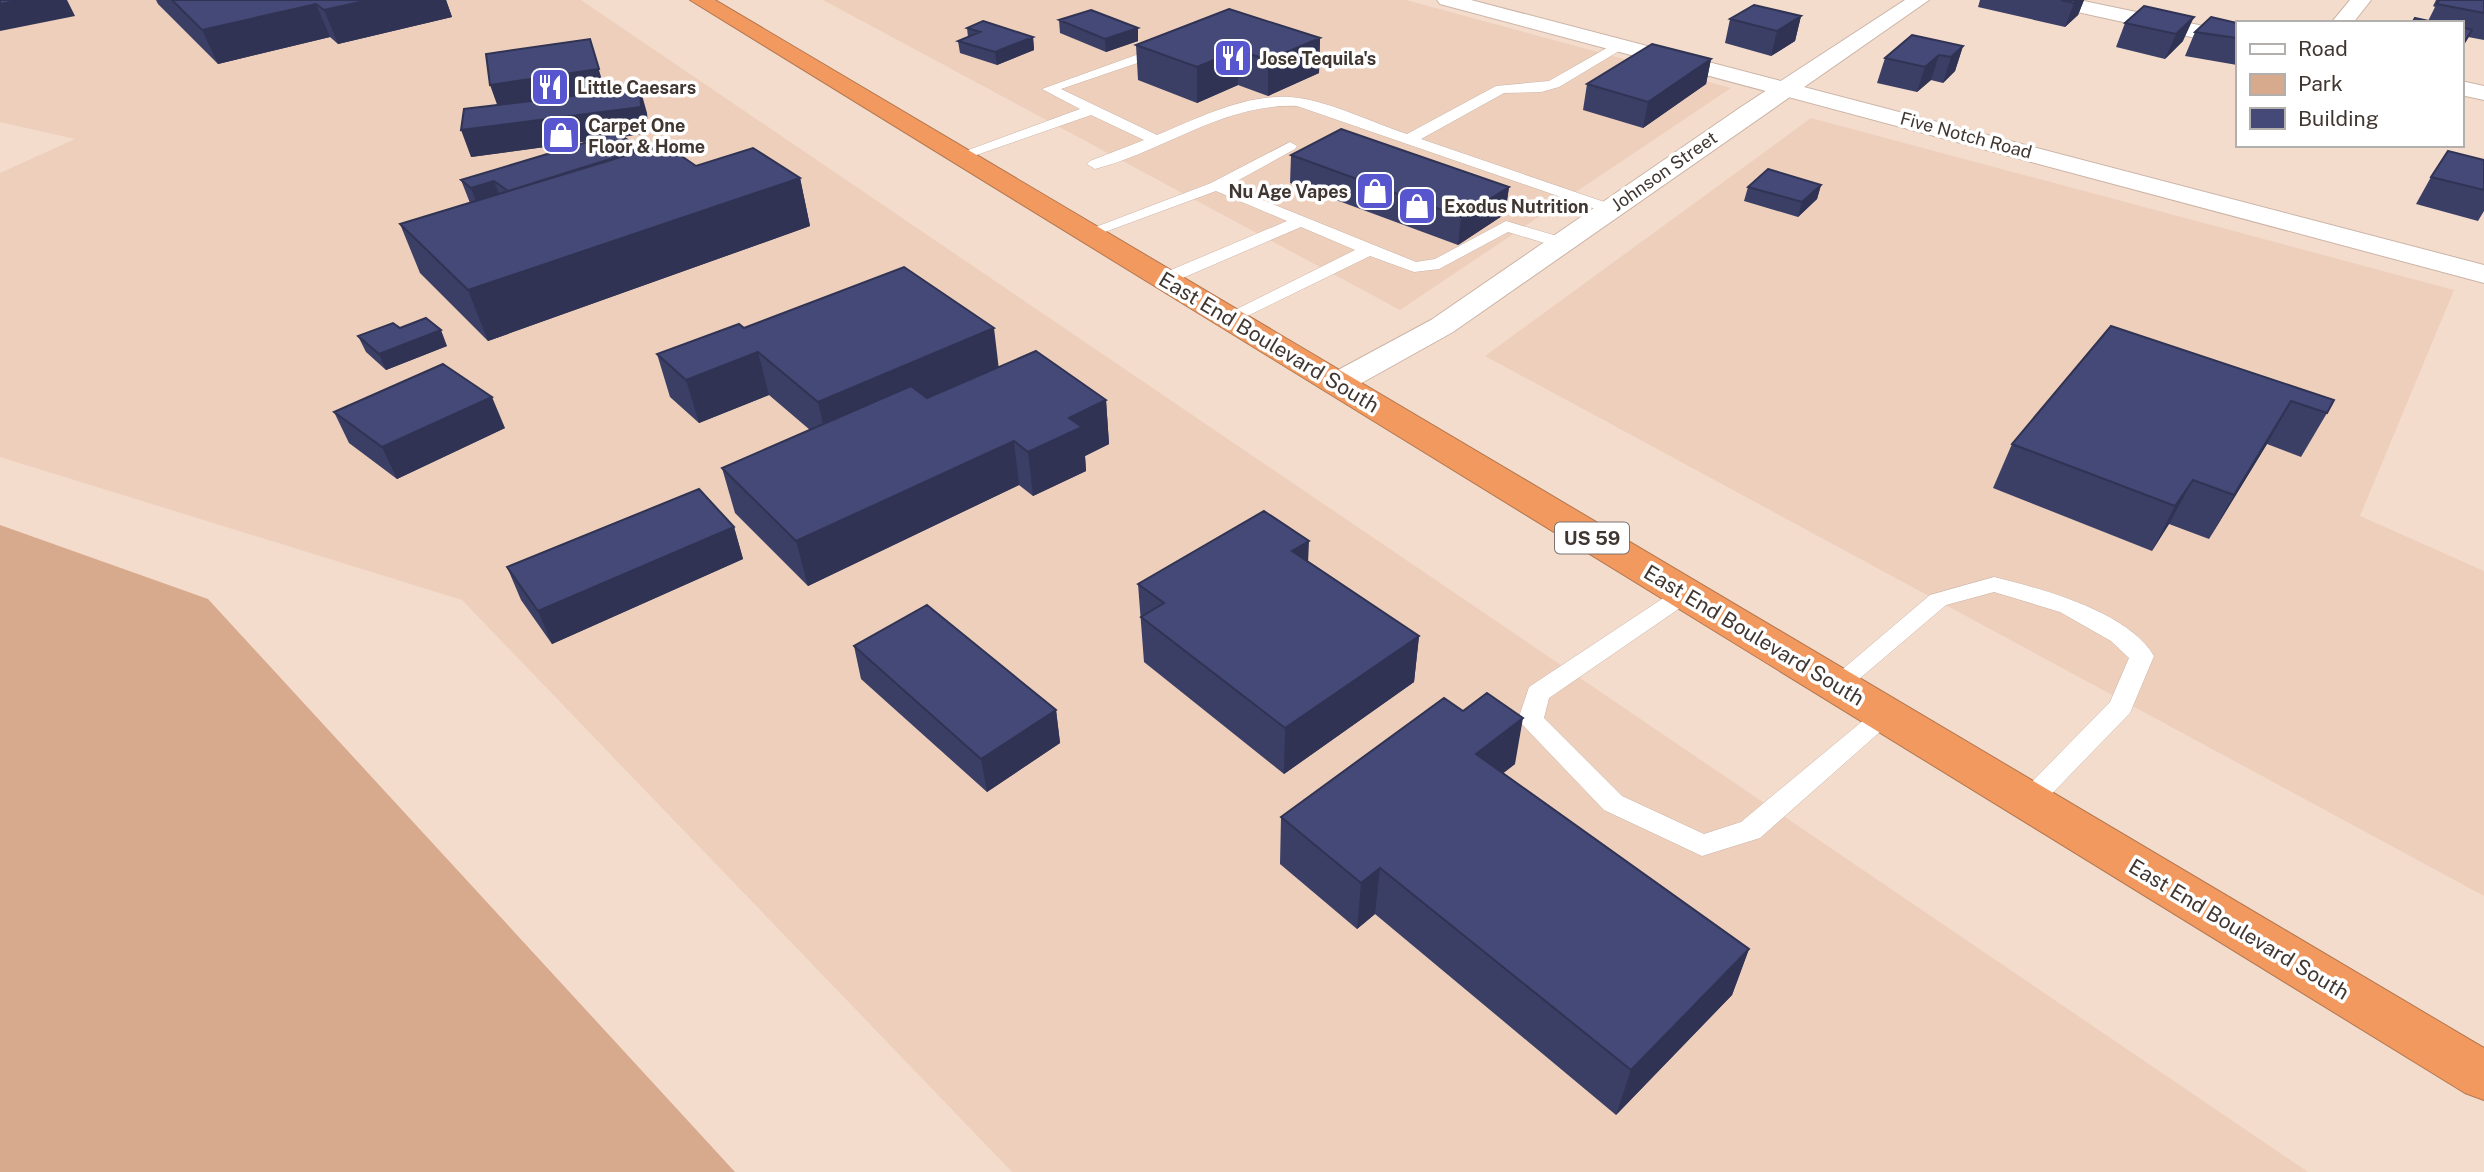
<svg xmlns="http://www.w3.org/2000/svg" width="2484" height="1172" viewBox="0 0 2484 1172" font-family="'Public Sans',sans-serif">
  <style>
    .built { fill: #edcfbc }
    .green { fill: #d7a98d }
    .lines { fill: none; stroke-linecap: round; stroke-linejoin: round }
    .lane-casing { stroke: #cbb4a6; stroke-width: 1 }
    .street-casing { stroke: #cbb4a6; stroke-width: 2 }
    .secondary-casing { stroke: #cbb4a6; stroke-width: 2 }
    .highway-casing { stroke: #b3774f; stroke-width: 2 }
    .lane { fill: #fff; fill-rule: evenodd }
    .street { fill: #fff; fill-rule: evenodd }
    .secondary { fill: #fff; fill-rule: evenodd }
    .highway { fill: #f1995f; fill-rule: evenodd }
    .wall { fill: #3b3f66 }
    .shaded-wall { fill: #303353 }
    .building { fill: #454977; stroke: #303353; stroke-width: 2 }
    .labels { text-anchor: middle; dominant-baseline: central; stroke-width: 7; stroke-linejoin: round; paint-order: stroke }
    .far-poi-label { font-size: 18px; font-weight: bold; fill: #413732; stroke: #fff; text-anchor: start }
    .far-street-label { font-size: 18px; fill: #413732; stroke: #fff }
    .shield { fill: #fff; stroke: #7a7370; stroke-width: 2 }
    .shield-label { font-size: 19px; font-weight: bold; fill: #413732 }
    .street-label { font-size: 21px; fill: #413732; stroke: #fff }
  </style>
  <rect width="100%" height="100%" fill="#f4dccd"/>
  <path class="built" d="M0,0H581L2308,1172H1012L462,600L0,457V173L75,139L0,122Z
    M823,0H1406L1731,88L1400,310Z
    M1811,118L2454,290L2360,516L2484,571V896L1485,356Z"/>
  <path class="green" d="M0,525L208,599L735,1172H0Z"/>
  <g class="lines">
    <defs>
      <path id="lane" d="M1619,41L1626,45L1624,48L1559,87L1541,92L1504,93L1421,139L1616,206L1618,209L1610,214L1297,106C1224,103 1164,151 1095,169L1087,164L1090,161L1144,140L1091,115L965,159L960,161L952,156L1080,109L1042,89L1150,50L1157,54L1155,57L1061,89L1157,135C1201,117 1250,91 1299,98C1330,102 1376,124 1407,134L1496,86L1549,81Z
        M1290,142L1297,146L1295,149L1228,186L1416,262L1435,259L1506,221L1567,239L1569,243L1561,248L1508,232L1439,269L1414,272L1370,256L1231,324L1225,323L1222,319L1225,315L1355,250L1301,227L1171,283H1159L1156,279L1159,275L1287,221L1216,191L1094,236H1082L1080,233L1211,183Z
        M1994,577C2042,589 2127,611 2154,656L2130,713L2038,808L2029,811L2020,808L2016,801L2020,794L2110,702L2129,658L2111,641L2060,612L1994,592L1946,605L1845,691L1836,694L1827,691L1824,685L1930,595Z
        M1685,586L1693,589L1696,594L1693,599L1549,698L1544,718L1622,796L1704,834L1741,822L1877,709L1886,706L1895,709L1899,715L1760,838L1702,856L1604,810L1518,720L1529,687L1677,589Z"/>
      <path id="street" d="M1437,0H1471L2484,265V283L1440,4Z
        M2040,0H2079L2237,33V47L2050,6Z
        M2350,0H2371L2353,23H2331Z
        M2461,81L2484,86V100L2461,95Z"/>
      <path id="secondary" d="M1905,0H1929L1453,332L1349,390L1338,393L1327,390L1322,383L1327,376L1431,320L1741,107Z"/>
      <path id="highway" d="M690,0H715L2484,1048V1100L2465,1093Z"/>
    </defs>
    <use href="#lane" class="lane-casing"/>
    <use href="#street" class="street-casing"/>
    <use href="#secondary" class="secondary-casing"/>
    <use href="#highway" class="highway-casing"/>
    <use href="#lane" class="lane"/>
    <use href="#street" class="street"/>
    <use href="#secondary" class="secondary"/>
    <use href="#highway" class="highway"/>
  </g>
  <path class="wall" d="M156,0H446L452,17L338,44L330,37L218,64L158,4Z
    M1980,0H2084L2078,15L2065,27L1978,7Z
    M2436,0H2484V40L2468,37L2461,49V23H2412L2428,21L2435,7L2433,6Z
    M2144,6L2183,41L2165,59L2116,47L2125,23Z
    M1801,16L1795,41L1771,56L1725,43L1730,19Z
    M1059,20L1138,28V41L1106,52L1060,33Z
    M2237,23V65L2185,56L2195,32Z
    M967,28L1033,37L1034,50L997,65L960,53L958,41L968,37Z
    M1320,38L1319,73L1268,96L1238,85L1197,103L1138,80L1136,45Z
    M1963,46L1955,71L1943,83L1931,80L1917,92L1877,83L1885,58Z
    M1711,59L1706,84L1643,128L1583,110L1587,84Z
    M606,92L647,113L648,133L623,137L642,150L696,166L800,178L810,226L488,341L420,273L400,224L470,203L461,180L589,141L471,157Z
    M1291,155L1509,187L1505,214L1458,245L1290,183Z
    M2484,160V211L2478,221L2416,204L2431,177Z
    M1821,185L1817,199L1798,217L1744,201L1748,187Z
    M2111,326L2327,413L2301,457L2267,444L2209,539L2169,524L2152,551L1993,488L2012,444Z
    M400,328L447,346L386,370L366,352L358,336Z
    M744,328L999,367L1106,400L1109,444L1085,456L1086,471L1033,496L1019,485L808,586L735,513L722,468L810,430L769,395L699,423L670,397L657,354Z
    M334,412L505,428L397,479L349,443Z
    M734,527L743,559L552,644L521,600L507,567Z
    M1308,561L1419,636L1414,682L1284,774L1144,662L1138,584Z
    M854,646L1056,710L1060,743L987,792L861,679Z
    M1463,711L1515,764L1503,773L1749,949L1732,995L1616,1115L1375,914L1357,929L1280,864L1281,817Z"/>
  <path class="shaded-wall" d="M21,0H67L75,16L0,31V4Z
    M369,0H446L452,17L338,44L324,10Z
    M2077,0H2084L2078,15L2065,27L2074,3Z
    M316,4L330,37L218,64L202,30Z
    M1801,16L1795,41L1771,56L1777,31Z
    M2194,17L2183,41L2165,59L2176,34Z
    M1138,28V41L1106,52L1105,39Z
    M1033,37L1034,50L997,65L995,52Z
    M1320,38L1319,73L1268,96V60Z
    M590,39L606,94L499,110L490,85Z
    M1963,46L1955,71L1943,83L1951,57Z
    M1238,50V85L1197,103V67Z
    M1939,55L1931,80L1917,92L1925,67Z
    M1711,59L1706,84L1643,128L1648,102Z
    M640,88L647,113L648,133L471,157L461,130Z
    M800,178L810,226L488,341L468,290Z
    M494,181L504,208L481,216L471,188Z
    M1821,185L1817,199L1798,217L1802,202Z
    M1509,187L1505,214L1458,245L1461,217Z
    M994,328L999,370L828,445L818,402Z
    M441,330L447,346L386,370L379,354Z
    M758,352L769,395L699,423L686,380Z
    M492,397L505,428L397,479L382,447Z
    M1106,400L1109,444L1085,456L1086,471L1033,496L1028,452L1069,418Z
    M2291,401L2267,444L2209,539L2234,495Z
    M1014,441L1019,485L808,586L796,541Z
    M2193,480L2169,524L2152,551L2175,506Z
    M734,527L743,559L552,644L538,611Z
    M1309,541L1307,586L1292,551Z
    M1419,636L1414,682L1284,774L1285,728Z
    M1056,710L1060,743L987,792L981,759Z
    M1523,718L1515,764L1469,800L1476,754Z
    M1380,868L1375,914L1357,929L1361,883Z
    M1749,949L1732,995L1616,1115L1631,1070Z"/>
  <path class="building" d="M0,0H21L0,4Z
    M172,0H369L324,10L316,4L202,30Z
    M2061,0H2077L2074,3Z
    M2439,0H2484V13L2437,4Z
    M1754,5L1801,16L1777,31L1730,19Z
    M2144,6L2194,17L2176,34L2125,23Z
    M1229,9L1320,38L1268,60L1238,50L1197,67L1136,45Z
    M1091,10L1138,28L1105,39L1059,20Z
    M2211,17L2237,23V38L2195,32Z
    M2415,18L2438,23H2412Z
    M983,21L1033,37L995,52L958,41L980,32L967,28Z
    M2461,27L2472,30L2464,43H2461Z
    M1912,35L1963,46L1951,57L1939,55L1925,67L1885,58Z
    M590,39L599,69L490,85L486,54Z
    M1652,44L1711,59L1648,102L1587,84Z
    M640,88L641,107L461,130L464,109Z
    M1341,129L1509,187L1461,217L1291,155Z
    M617,133L642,149L508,191L494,181L471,188L461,180Z
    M664,144L696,166L753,148L800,178L468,290L400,224Z
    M2448,151L2484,160V190L2431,177Z
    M1768,169L1821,185L1802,202L1748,187Z
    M904,267L994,328L818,402L758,352L686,380L657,354L739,324L744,328Z
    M426,318L441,330L379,354L358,336L393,323L400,328Z
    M2111,326L2334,400L2327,413L2291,401L2234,495L2193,480L2175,506L2012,444Z
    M1036,351L1106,400L1069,418L1082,427L1028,452L1014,441L796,541L722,468L911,386L927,398Z
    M443,364L492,397L382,447L334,412Z
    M699,489L734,527L538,611L507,567Z
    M1264,511L1309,541L1292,551L1419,636L1285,728L1141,617L1164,603L1138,584Z
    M927,605L1056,710L981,759L854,646Z
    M1487,693L1523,718L1476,754L1749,949L1631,1070L1380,868L1361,883L1281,817L1444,698L1463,711Z"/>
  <defs>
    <symbol id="restaurant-square" viewBox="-11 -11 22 22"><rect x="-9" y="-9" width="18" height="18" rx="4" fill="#5756ce" stroke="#fff"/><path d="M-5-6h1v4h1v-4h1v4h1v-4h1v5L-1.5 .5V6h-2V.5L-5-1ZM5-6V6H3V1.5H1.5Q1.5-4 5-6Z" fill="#fff"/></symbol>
    <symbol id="shop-square" viewBox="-11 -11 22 22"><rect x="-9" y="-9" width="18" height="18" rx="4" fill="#5756ce" stroke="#fff"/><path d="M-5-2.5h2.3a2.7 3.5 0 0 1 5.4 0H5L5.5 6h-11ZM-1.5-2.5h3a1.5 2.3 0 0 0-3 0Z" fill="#fff"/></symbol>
  </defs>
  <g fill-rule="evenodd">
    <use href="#restaurant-square" x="1211" y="36" width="44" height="44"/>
    <use href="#restaurant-square" x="528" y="65" width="44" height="44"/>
    <use href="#shop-square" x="539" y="113" width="44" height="44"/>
    <use href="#shop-square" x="1353" y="169" width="44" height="44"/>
    <use href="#shop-square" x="1395" y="184" width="44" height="44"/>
  </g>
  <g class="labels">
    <g class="far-poi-label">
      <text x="1260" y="58">Jose Tequila's</text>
      <text x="577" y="87">Little Caesars</text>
      <text x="588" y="125">Carpet One<tspan x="588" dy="21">Floor &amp; Home</tspan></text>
      <text x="1348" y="191" text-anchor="end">Nu Age Vapes</text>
      <text x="1444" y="206">Exodus Nutrition</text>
    </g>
    <g class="far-street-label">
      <text transform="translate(1966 135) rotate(15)">Five Notch Road</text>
      <text transform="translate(1664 171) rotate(-35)">Johnson Street</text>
    </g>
    <rect class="shield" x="1555" y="522.5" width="74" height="31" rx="5"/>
    <g class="shield-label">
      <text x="1592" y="538">US 59</text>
    </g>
    <g class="street-label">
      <text transform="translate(1269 342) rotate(31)">East End Boulevard South</text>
      <text transform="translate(1754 635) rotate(31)">East End Boulevard South</text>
      <text transform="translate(2239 929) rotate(31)">East End Boulevard South</text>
    </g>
  </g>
  <rect x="2236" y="21" width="228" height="126" fill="#ffffff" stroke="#b3afad" stroke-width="2"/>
  <rect x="2250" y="44" width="35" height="10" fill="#ffffff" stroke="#b3afad" stroke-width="2"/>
  <text x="2298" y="56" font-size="21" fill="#413732">Road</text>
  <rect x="2250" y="74" width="35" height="21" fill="#d7a98d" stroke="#b3afad" stroke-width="2"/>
  <text x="2298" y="91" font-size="21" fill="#413732">Park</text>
  <rect x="2250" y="108" width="35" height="21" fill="#454977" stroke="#b3afad" stroke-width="2"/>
  <text x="2298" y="126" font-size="21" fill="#413732">Building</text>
</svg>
